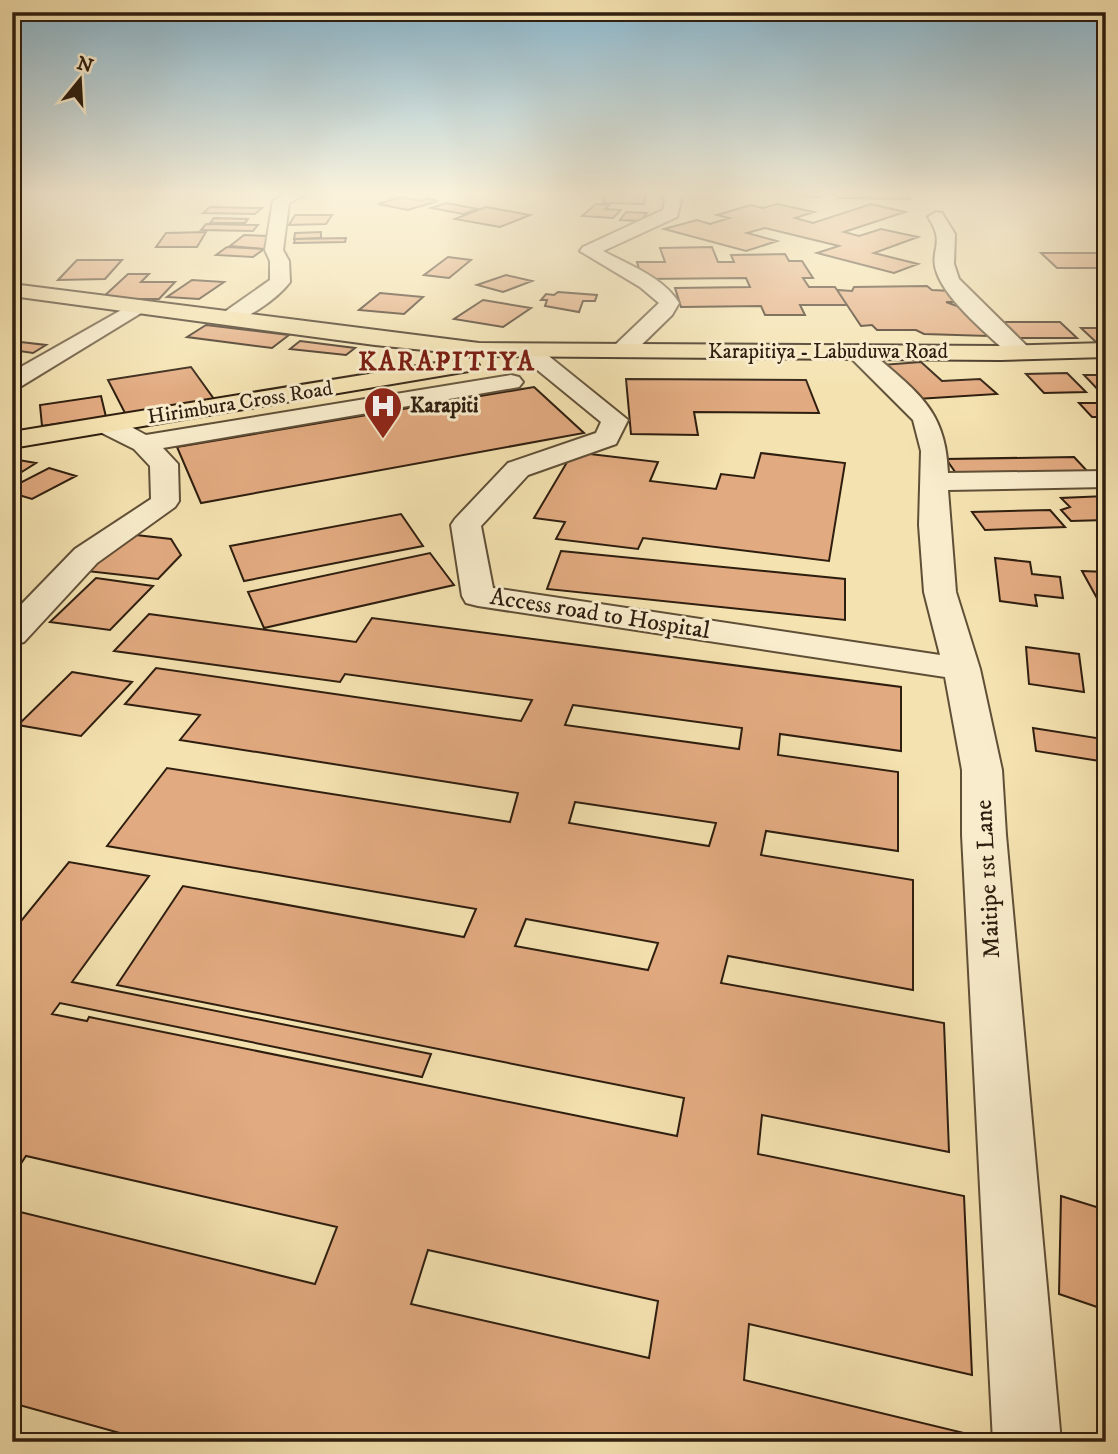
<svg xmlns="http://www.w3.org/2000/svg" width="1118" height="1454" viewBox="0 0 1118 1454" font-family="'IM FELL DW Pica',serif">
  <style>
    .building { fill: #e2aa80; stroke: #2e1e0f; stroke-width: 2; fill-rule: evenodd }
    .lines { fill: none; stroke-linecap: round; stroke-linejoin: round }
    .minor-casing { stroke: #604f37; stroke-width: 4 }
    .major-casing { stroke: #2e1e0f; stroke-width: 4 }
    .minor { fill: #f8eccc; fill-rule: evenodd }
    .major { fill: #f4e2b0; fill-rule: evenodd }
    .labels { text-anchor: middle; dominant-baseline: central; stroke-width: 6; stroke-linejoin: round; paint-order: stroke }
    .far-street-label { font-size: 21px; fill: #2e1e0f; stroke: #f8eccc }
    .far-poi-label { font-size: 21px; font-weight: bold; fill: #2e1e0f; stroke: #f8eccc; text-anchor: start }
    .street-label { font-size: 24px; fill: #2e1e0f; stroke: #f8eccc }
    .far-district-label { font-size: 26px; font-weight: bold; letter-spacing: 2px; fill: #7a1f14; stroke: #f8eccc }
  </style>
  <rect width="100%" height="100%" fill="#f4e2b0"/>
  <filter id="stains"><feTurbulence type="fractalNoise" baseFrequency=".00286" numOctaves="4"/><feColorMatrix values="0 0 0 0 .2 0 0 0 0 .09 0 0 0 0 .02 0 0 0 .5 -.17"/></filter>
  <radialGradient id="worn" r=".72"><stop offset=".6" stop-color="#630" stop-opacity="0"/><stop offset="1" stop-color="#630" stop-opacity=".3"/></radialGradient>
  <path class="building" d="M606,192L646,193L644,204L603,203Z
    M765,192H823L819,197Z
    M834,192H904L910,199L838,198Z
    M408,195L438,201L408,210L378,204Z
    M446,203L478,209L463,214L431,208Z
    M596,204L609,205L605,209L621,210L613,218L582,216Z
    M777,204L814,212L795,218L813,223L871,204L905,212L844,232L859,236L881,229L918,237L874,253L918,264L894,273L817,253L839,246L765,228L747,233L777,241L746,251L664,229L697,220L710,224L729,218L717,215L751,205L763,208Z
    M210,207L262,208L255,214L203,213Z
    M486,207L530,215L500,227L455,219Z
    M626,212L647,213L641,221L620,220Z
    M295,215H332L326,224L289,225Z
    M214,218L248,219L245,223H210Z
    M206,224L258,225L253,231L201,230Z
    M206,232L197,247H156L166,233Z
    M321,232V238L294,239L295,233Z
    M244,235L269,236L266,243H270L264,249L230,246Z
    M346,238L345,242L294,243L295,239Z
    M227,247L264,249L253,257L216,255Z
    M712,247L718,262H734L731,255L785,254L789,261H802L813,278H803L809,287H835L847,305H800L805,315H765L761,306L681,307L675,288L750,287L746,278L642,279L637,262H665L660,248Z
    M1041,253H1106V268H1057Z
    M448,257L471,260L449,278L424,275Z
    M77,260H122L105,279L58,280Z
    M128,274H149L141,282H175L159,299H101Z
    M506,275L532,281L503,292L477,285Z
    M192,280L224,282L199,299L167,297Z
    M927,286L932,290L952,291L961,302H946L968,310L988,336L924,334L916,330H877L872,325L861,326L837,290L852,291L854,287Z
    M558,292L597,295L595,301H583L579,312L545,306L547,300H541L546,294L554,295Z
    M380,293L423,297L404,314L359,310Z
    M483,300L531,308L503,327L454,319Z
    M994,322H1060L1077,338H1009Z
    M206,325L289,335L272,348L187,337Z
    M1081,328H1106V342L1097,343Z
    M12,341L46,345L33,353L12,350Z
    M300,341L355,348L346,355L290,349Z
    M921,362L942,381L980,379L997,394L917,399L881,365Z
    M191,367L214,399L126,415L108,380Z
    M1067,373L1086,392L1044,393L1026,374Z
    M1084,375H1106V396H1104Z
    M626,379L806,380L819,413L694,412L698,435L631,434Z
    M534,387L584,433L201,503L177,447Z
    M101,396L106,417L42,426L40,405Z
    M1079,403H1106V417H1092Z
    M573,452L658,462L650,481L716,489L721,474L754,478L761,453L845,463L829,561L643,538L638,549L556,539L565,522L534,518Z
    M1074,457L1089,473L958,476L946,459Z
    M12,459H13L36,463L12,478Z
    M49,468L76,476L32,499L12,493V487Z
    M1106,496V520L1071,521L1061,510L1070,507L1061,498Z
    M1050,510L1065,527L985,530L972,512Z
    M401,514L423,546L244,581L230,546Z
    M127,534L171,539L181,555L158,579L87,571Z
    M561,551L845,579V620L547,589Z
    M430,553L454,585L264,628L248,592Z
    M995,558L1030,562L1032,574L1060,577L1063,598L1035,595L1037,606L1000,601Z
    M1082,571L1106,572V601L1098,600Z
    M96,578L153,586L110,630L50,622Z
    M149,614L356,642L372,618L901,687V751L780,734L778,755L898,772V851L766,831L761,855L913,880V990L728,956L721,983L944,1023L949,1152L762,1115L758,1154L964,1196L972,1375L749,1324L744,1380L964,1433L965,1442H152L12,1403V1210L315,1284L337,1227L26,1156L12,1177V932L69,862L149,876L72,982L431,1054L422,1077L60,1003L52,1014L87,1021L89,1017L677,1136L684,1098L117,985L183,886L464,937L476,909L107,846L167,768L510,822L518,793L180,740L200,715L125,704L156,668L521,721L532,700L345,674L340,682L114,651ZM573,705L742,728L739,749L565,725ZM575,802L716,823L709,846L569,823ZM526,919L658,943L648,970L515,946ZM428,1250L658,1301L649,1358L411,1304Z
    M1026,647L1079,654L1084,692L1029,684Z
    M72,672L132,682L81,736L18,725Z
    M1033,728L1103,739L1106,762L1036,751Z
    M1061,1196L1106,1210V1310L1059,1294Z"/>
  <g class="lines">
    <defs>
      <path id="minor" d="M288,192H309L289,203L283,250L289,261L290,282C279,297 241,326 223,321L219,317L223,313L270,280V261L265,250L273,201Z
        M391,192H434L422,200L393,195Z
        M662,192H678L681,201L677,217L603,251C629,265 663,277 679,303L672,315L630,356H614L611,351L614,346L659,303L640,287L580,251L583,247L663,210L665,201Z
        M936,212L942,213L955,234L954,264L959,279L1029,348L1032,353L1029,358H1013C991,337 947,302 937,273C928,250 947,245 928,217Z
        M139,300L146,302L149,306L146,310L20,387L12,389V372Z
        M858,345L866,347C912,390 946,405 948,473L1106,471V487L948,490L956,592L980,669L1002,770L1006,835L1061,1442H993L962,835V770L945,677L478,606L466,603L462,596L451,525L455,519L508,463L596,433L601,422L524,359L521,354L524,349H540L628,420L616,444L528,475L481,526L493,588L940,655L924,592L919,525L921,451L913,420L850,357L847,352L850,347Z
        M511,375L519,377L523,382L519,387L163,448L178,464L179,501L175,507L97,563L24,642L12,645V614L75,549L151,499L150,466L134,449L96,430L92,425L96,420C114,415 130,427 146,435Z"/>
      <path id="major" d="M12,284L479,343L1001,346L1106,343V357L1001,360L483,356L375,345L12,296Z
        M467,358L475,360L479,365L475,370L12,448V432Z"/>
    </defs>
    <use href="#minor" class="minor-casing"/>
    <use href="#major" class="major-casing"/>
    <use href="#minor" class="minor"/>
    <use href="#major" class="major"/>
  </g>
  <linearGradient id="sky" x2="0" y2="1"><stop stop-color="#89b8d1"/><stop offset="0.49" stop-color="#faf2db"/><stop offset="1" stop-color="#faf2db" stop-opacity="0"/></linearGradient>
  <rect width="1118" height="395" fill="url(#sky)"/>
  <defs>
    <symbol id="hospital-pin" viewBox="-11 -11 22 30"><path d="M0 17L-7.5 6A9.5 9.5 0 1 1 7.5 6Z" fill="#8f2418" stroke="#f8eccc"/><path d="M-5-5h3v3.5h4V-5h3V5h-3V1.5h-4V5h-3Z" fill="#fff"/></symbol>
  </defs>
  <g fill-rule="evenodd">
    <use href="#hospital-pin" x="361" y="384" width="44" height="60"/>
  </g>
  <g class="labels">
    <g class="far-street-label">
      <text x="828" y="352">Karapitiya - Labuduwa Road</text>
      <text transform="translate(240 403) rotate(-9)">Hirimbura Cross Road</text>
    </g>
    <g class="far-poi-label">
      <text x="410" y="406">Karapiti</text>
    </g>
    <g class="street-label">
      <text transform="translate(600 614) rotate(9)">Access road to Hospital</text>
      <text transform="translate(988 879) rotate(-93)">Maitipe 1st Lane</text>
    </g>
    <g class="far-district-label">
      <text x="447" y="362">KARAPITIYA</text>
    </g>
  </g>
  <rect width="1118" height="1454" fill="none" stroke="#f4e2b0" stroke-width="42"/>
  <rect x="14" y="14" width="1090" height="1426" fill="none" stroke="#2e1e0f" stroke-width="3.5"/>
  <rect x="21" y="21" width="1076" height="1412" fill="none" stroke="#2e1e0f" stroke-width="2"/>
  <g transform="translate(80 80) rotate(18)" stroke="#f8eccc" stroke-width="5" paint-order="stroke">
  <path d="M0-5L12 26L0 18L-12 26Z" fill="#2e1e0f"/>
  <text y="-10" font-size="19" font-weight="bold" text-anchor="middle" fill="#2e1e0f">N</text>
  </g>
  <rect width="100%" height="100%" filter="url(#stains)"/>
  <rect width="100%" height="100%" fill="url(#worn)"/>
</svg>
